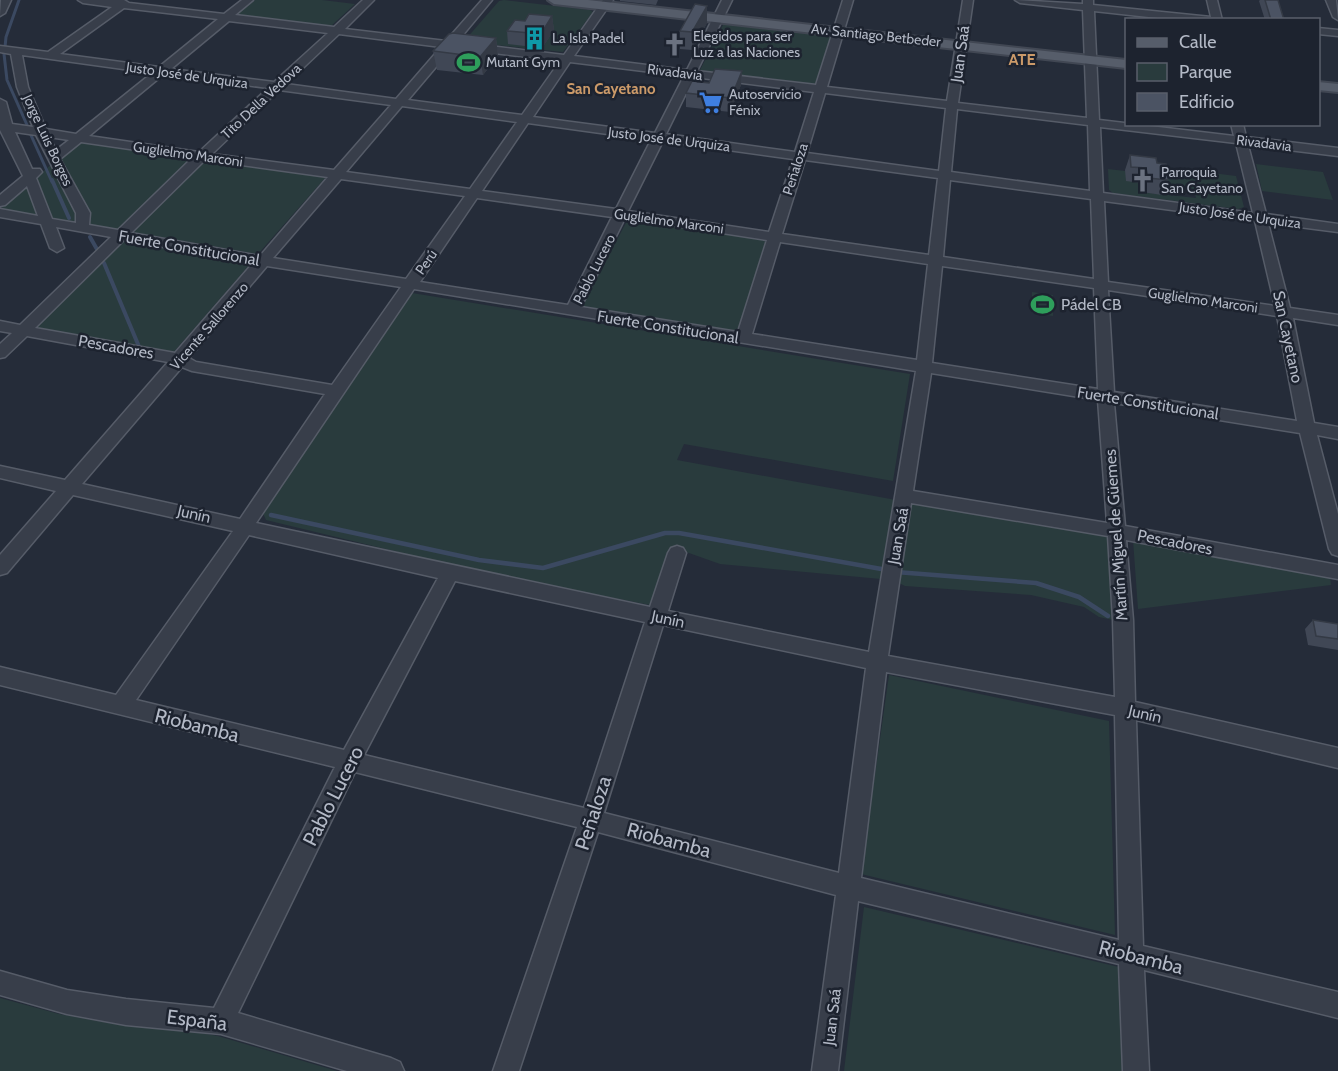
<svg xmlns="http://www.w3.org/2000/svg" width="1338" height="1071" viewBox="0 0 1338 1071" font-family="Cabin,sans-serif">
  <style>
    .green { fill: #293b3d }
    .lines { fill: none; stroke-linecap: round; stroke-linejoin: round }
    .stream-far2 { stroke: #3b4961; stroke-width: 3 }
    .stream-far1 { stroke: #3b4961; stroke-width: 4 }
    .stream { stroke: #3b4961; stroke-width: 4.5 }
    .minor-casing { stroke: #565c68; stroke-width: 3 }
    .major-casing { stroke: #414753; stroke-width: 4 }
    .minor { fill: #383e4a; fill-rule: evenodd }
    .major { fill: #565d6a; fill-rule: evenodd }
    .wall { fill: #404755 }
    .shaded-wall { fill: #343a45 }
    .building { fill: #4b5363; stroke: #343a45; stroke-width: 1.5 }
    .labels { text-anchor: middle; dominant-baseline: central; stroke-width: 5; stroke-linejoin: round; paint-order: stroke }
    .far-street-label { font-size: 14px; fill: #b3b9c6; stroke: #1d232f }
    .far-poi-label { font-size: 14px; fill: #b3b9c6; stroke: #1d232f; text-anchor: start }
    .far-neighbourhood-label { font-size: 15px; font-weight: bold; fill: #cb9a69; stroke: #1d232f }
    .street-label { font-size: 16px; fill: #b3b9c6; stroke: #1d232f }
    .far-quarter-label { font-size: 16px; font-weight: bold; fill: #cb9a69; stroke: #1d232f }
    .poi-label { font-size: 16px; fill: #b3b9c6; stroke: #1d232f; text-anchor: start }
    .near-street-label { font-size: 20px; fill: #b3b9c6; stroke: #1d232f }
  </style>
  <rect width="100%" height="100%" fill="#252c39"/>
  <path class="green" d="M255,0H322L355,4L330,27L235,16Z
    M504,0L590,10L593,12L563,52L468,42L466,39L499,1Z
    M724,23L833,35L816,84L700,70Z
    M77,142L192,159L121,230L0,209Z
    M204,160L326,177L258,254L131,232Z
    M1133,163L1236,176L1244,207L1238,209L1113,193L1109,190L1108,169L1125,171L1141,183L1142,192L1196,198L1194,189L1161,185Z
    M1256,164L1323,172L1333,200L1262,191Z
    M628,219L766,239L738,332L581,308Z
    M124,239L251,263L172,354L34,328Z
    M1032,292L1053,295V316L1032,313Z
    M412,293L910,374L893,481L684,444L677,460L896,500L881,579L720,564L672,547L650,605L489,574L266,520L262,511Z
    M912,501L1109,535L1113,620L1099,617L1084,607L1031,595L905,586L899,583Z
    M1133,540L1330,576L1331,585L1138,609Z
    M889,675L1109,721L1115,935L861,874Z
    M864,907L1123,968L1128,1071H844Z
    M0,998L59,1014L120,1025L178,1029L218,1036L337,1071H0Z"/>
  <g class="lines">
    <path class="stream-far2" d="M5,47L6,37L19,0
      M4,54L7,80L27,125
      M30,133L52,182"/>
    <path class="stream-far1" d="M52,180L69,218
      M90,237L98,251
      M104,263L140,349"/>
    <path class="stream" d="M271,515L479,560L543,568L665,533H679L887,570
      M896,572L1036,583L1079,597L1108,616"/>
    <defs>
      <path id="minor" d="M1,0H11L5,13L0,16Z
        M78,0H124L129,3L224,14L242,0H253L235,15L334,27L363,0H374L345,29L446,41L482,0H492L457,42L564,55L603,0H613L574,56L687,70L722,0H732L697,71L816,85L843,0H853L827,87L947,101L963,0H973L958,103L1087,118L1083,10L1020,3L1015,0L1083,4V0H1093V5L1211,17L1207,0H1217L1222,20H1176L1094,11L1099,120L1234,136L1231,124H1243L1246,137L1338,148V156L1248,145L1266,214L1338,224V232L1268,223L1290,308L1338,315V325L1293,318L1314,423L1338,427V439L1317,435L1338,514V556L1332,554L1329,549L1300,433L1114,403L1125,526L1338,565V579L1126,540L1133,620L1135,702L1338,748V768L1136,720L1143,946L1338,992V1018L1144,970L1149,1071H1123L1119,964L858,901L838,1071H812L836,895L598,832L519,1071H493L577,827L355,772L238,1013L391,1058L400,1062L404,1071H347L221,1034L126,1025L67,1014L0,995V971L67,990L126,999L214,1008L335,767L0,685V667L116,695L233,531L73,495L7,573L0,575V555L56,491L0,478V466L65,480L168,362L27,336L5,357L0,358V344L12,333L0,331V321L20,325L111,237L56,227L64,248L57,252L50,248L41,224L0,217V209L38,216L27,186L5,205L0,206V195L23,176L0,130V99L6,102L12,124L33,127L17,87L11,54L0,52V46L48,52L112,7L83,3ZM124,8L218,19L159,67L60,54ZM229,21L328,33L274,82L171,69ZM339,34L441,47L396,99L286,84ZM452,48L560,61L522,115L408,100ZM22,55L152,73L76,134L46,129L28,87ZM570,62L684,76L655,133L533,117ZM164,74L268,88L199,152L89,136ZM694,77L814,92L795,152L666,134ZM279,90L391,105L334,170L212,154ZM825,93L946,108L939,171L807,153ZM402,106L517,122L470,189L346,172ZM957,109L1088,125L1090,191L951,172ZM528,123L651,140L616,209L482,191ZM1100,127L1236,143L1253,213L1103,193ZM15,132L36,135L76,213V223L52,219L36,178L42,172L40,169H32ZM49,137L69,140L56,150ZM663,141L793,159L769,232L628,211ZM81,142L192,158L118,230L89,225L90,213L60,159ZM205,160L328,177L260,256L131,233ZM805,160L938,178L929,255L782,234ZM341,179L465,196L406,279L273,258ZM950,180L1091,199L1094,279L943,257ZM477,198L612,217L568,305L420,282ZM1104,201L1255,221L1275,306L1108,282ZM625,218L767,240L738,332L581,307ZM124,240L253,263L175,353L35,328ZM780,242L928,264L917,360L752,334ZM267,266L401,287L332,385L196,362L189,358ZM942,266L1094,288L1098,389L932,363ZM414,289L916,371L869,652L668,611L686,553L683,548L677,546L671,548L668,553L650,607L256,523ZM1108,290L1277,316L1297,421L1114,392ZM182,367L192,371L325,394L240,519L82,484ZM931,373L1098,400L1107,523L913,491ZM911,503L1108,536L1113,620L1115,697L888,656ZM249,535L438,578L344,750L136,700ZM455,581L645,622L584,808L364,755ZM663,625L866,668L839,873L604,813ZM886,672L1115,715L1119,940L861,878Z
        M1326,0H1336L1338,20L1333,17Z
        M1318,28L1338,30V36L1318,34Z"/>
      <path id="major" d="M548,0H588L1126,60V68L554,4Z
        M1318,82L1338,84V92L1318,90Z"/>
    </defs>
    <use href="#minor" class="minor-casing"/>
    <use href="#major" class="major-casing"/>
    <use href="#minor" class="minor"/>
    <use href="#major" class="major"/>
  </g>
  <path class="wall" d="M620,0H658L656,5L620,1Z
    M1260,0H1278L1284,20H1265L1259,1Z
    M552,16L554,30L542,48L508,44L507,31L525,21Z
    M707,23L692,50L680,49V31Z
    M496,38L498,56L483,75L437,70L433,51Z
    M742,71L741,85L730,112L686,107V93L709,83Z
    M1130,155L1157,163L1168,180L1162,195L1142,192L1141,183L1126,181L1125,170Z
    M1313,620L1338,624V650L1308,645L1305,629Z"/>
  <path class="shaded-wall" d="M707,6V23L692,50V32Z
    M552,16L554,30L542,48L541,34Z
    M496,38L498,56L483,75L480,57Z
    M742,71L741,85L730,112L731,98Z"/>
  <path class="building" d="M1265,0H1278L1284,20H1271Z
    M695,4L707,6L692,32L680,31Z
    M529,14L552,16L541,34L507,31L515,20L525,21Z
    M453,33L496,38L480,57L433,51L449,34Z
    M715,69L742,71L731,98L686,93L692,81L709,83Z
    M1130,155L1156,158L1157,163L1166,164L1168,180L1148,178L1146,168L1131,167Z
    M1313,620L1338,624V639L1316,636Z"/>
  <defs>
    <symbol id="building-bare" viewBox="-9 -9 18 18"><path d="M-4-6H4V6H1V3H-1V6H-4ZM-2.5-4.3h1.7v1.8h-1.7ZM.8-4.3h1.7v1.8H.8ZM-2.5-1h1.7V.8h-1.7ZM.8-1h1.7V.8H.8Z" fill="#0f9aa8" stroke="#1d232f" stroke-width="2.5" paint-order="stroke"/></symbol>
    <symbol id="church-bare" viewBox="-9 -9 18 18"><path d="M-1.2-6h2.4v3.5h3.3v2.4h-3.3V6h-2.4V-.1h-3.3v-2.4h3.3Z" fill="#6b7280" stroke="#1d232f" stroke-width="2.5" paint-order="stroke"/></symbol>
    <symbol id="stadium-bare" viewBox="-9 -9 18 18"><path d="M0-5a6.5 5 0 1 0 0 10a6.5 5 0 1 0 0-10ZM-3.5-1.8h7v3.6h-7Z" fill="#2e9e5b" stroke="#1d232f" stroke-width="2.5" paint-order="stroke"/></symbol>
    <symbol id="supermarket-bare" viewBox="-9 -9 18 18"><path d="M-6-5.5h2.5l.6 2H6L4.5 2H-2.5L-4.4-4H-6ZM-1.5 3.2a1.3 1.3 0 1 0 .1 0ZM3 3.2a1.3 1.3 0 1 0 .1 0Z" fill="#3f7fe0" stroke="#1d232f" stroke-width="2.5" paint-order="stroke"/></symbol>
  </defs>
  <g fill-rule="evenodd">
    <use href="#building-bare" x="518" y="22" width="33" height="33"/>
    <use href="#church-bare" x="658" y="28" width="33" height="33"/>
    <use href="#stadium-bare" x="452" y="46" width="33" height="33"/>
    <use href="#supermarket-bare" x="694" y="86" width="33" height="33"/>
    <use href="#church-bare" x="1126" y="164" width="33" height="33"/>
    <use href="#stadium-bare" x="1026" y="288" width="33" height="33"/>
  </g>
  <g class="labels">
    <g class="far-street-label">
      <text transform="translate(876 35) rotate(6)">Av. Santiago Betbeder</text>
      <text transform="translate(675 72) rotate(7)">Rivadavia</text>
      <text transform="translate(187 75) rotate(8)">Justo José de Urquiza</text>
      <text transform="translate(261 101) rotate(-43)">Tito Della Vedova</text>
      <text transform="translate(669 139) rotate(7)">Justo José de Urquiza</text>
      <text transform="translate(48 140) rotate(65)">Jorge Luis Borges</text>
      <text transform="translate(1264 143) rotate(7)">Rivadavia</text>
      <text transform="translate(188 154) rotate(8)">Guglielmo Marconi</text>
      <text transform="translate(795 169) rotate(-72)">Peñaloza</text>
      <text transform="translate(1240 215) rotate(8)">Justo José de Urquiza</text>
      <text transform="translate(669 221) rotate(8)">Guglielmo Marconi</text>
      <text transform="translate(426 262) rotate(-55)">Perú</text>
      <text transform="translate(594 269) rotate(-63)">Pablo Lucero</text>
      <text transform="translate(1203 300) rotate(8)">Guglielmo Marconi</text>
      <text transform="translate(209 326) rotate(-49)">Vicente Sallorenzo</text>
    </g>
    <g class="far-poi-label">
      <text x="693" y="36">Elegidos para ser<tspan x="693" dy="16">Luz a las Naciones</tspan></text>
      <text x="552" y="38">La Isla Padel</text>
      <text x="486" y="62">Mutant Gym</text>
      <text x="729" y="94">Autoservicio<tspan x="729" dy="16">Fénix</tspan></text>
      <text x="1161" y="172">Parroquia<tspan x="1161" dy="16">San Cayetano</tspan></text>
    </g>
    <g class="far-neighbourhood-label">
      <text x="611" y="89">San Cayetano</text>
    </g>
    <g class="street-label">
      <text transform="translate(960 54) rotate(-82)">Juan Saá</text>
      <text transform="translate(189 248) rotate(10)">Fuerte Constitucional</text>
      <text transform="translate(668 327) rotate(9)">Fuerte Constitucional</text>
      <text transform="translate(1288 337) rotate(78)">San Cayetano</text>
      <text transform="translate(116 347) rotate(10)">Pescadores</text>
      <text transform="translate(1148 403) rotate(9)">Fuerte Constitucional</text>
      <text transform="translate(194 514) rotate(13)">Junín</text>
      <text transform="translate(1116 535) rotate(-94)">Martín Miguel de Güemes</text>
      <text transform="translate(898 536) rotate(-80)">Juan Saá</text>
      <text transform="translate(1175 542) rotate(11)">Pescadores</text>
      <text transform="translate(668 619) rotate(12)">Junín</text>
      <text transform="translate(1145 714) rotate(13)">Junín</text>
      <text transform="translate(832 1017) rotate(-83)">Juan Saá</text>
    </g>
    <g class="far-quarter-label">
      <text x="1022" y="59">ATE</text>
    </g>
    <g class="poi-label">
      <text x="1061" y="304">Pádel CB</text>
    </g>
    <g class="near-street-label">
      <text transform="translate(197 725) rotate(14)">Riobamba</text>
      <text transform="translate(333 796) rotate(-63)">Pablo Lucero</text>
      <text transform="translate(593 813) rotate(-72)">Peñaloza</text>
      <text transform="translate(669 840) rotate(15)">Riobamba</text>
      <text transform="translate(1141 957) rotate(14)">Riobamba</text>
      <text transform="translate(197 1020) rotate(7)">España</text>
    </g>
  </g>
  <rect x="1125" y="18" width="195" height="108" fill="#1d232f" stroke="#595f6b" stroke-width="1.5"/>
  <rect x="1137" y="38" width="30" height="9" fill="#565d6a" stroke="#595f6b" stroke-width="1.5"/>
  <text x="1179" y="48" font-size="18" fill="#b3b9c6">Calle</text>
  <rect x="1137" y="63" width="30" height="18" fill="#293b3d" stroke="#595f6b" stroke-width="1.5"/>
  <text x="1179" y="78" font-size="18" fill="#b3b9c6">Parque</text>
  <rect x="1137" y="93" width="30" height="18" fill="#4b5363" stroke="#595f6b" stroke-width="1.5"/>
  <text x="1179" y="108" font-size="18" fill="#b3b9c6">Edificio</text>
</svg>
